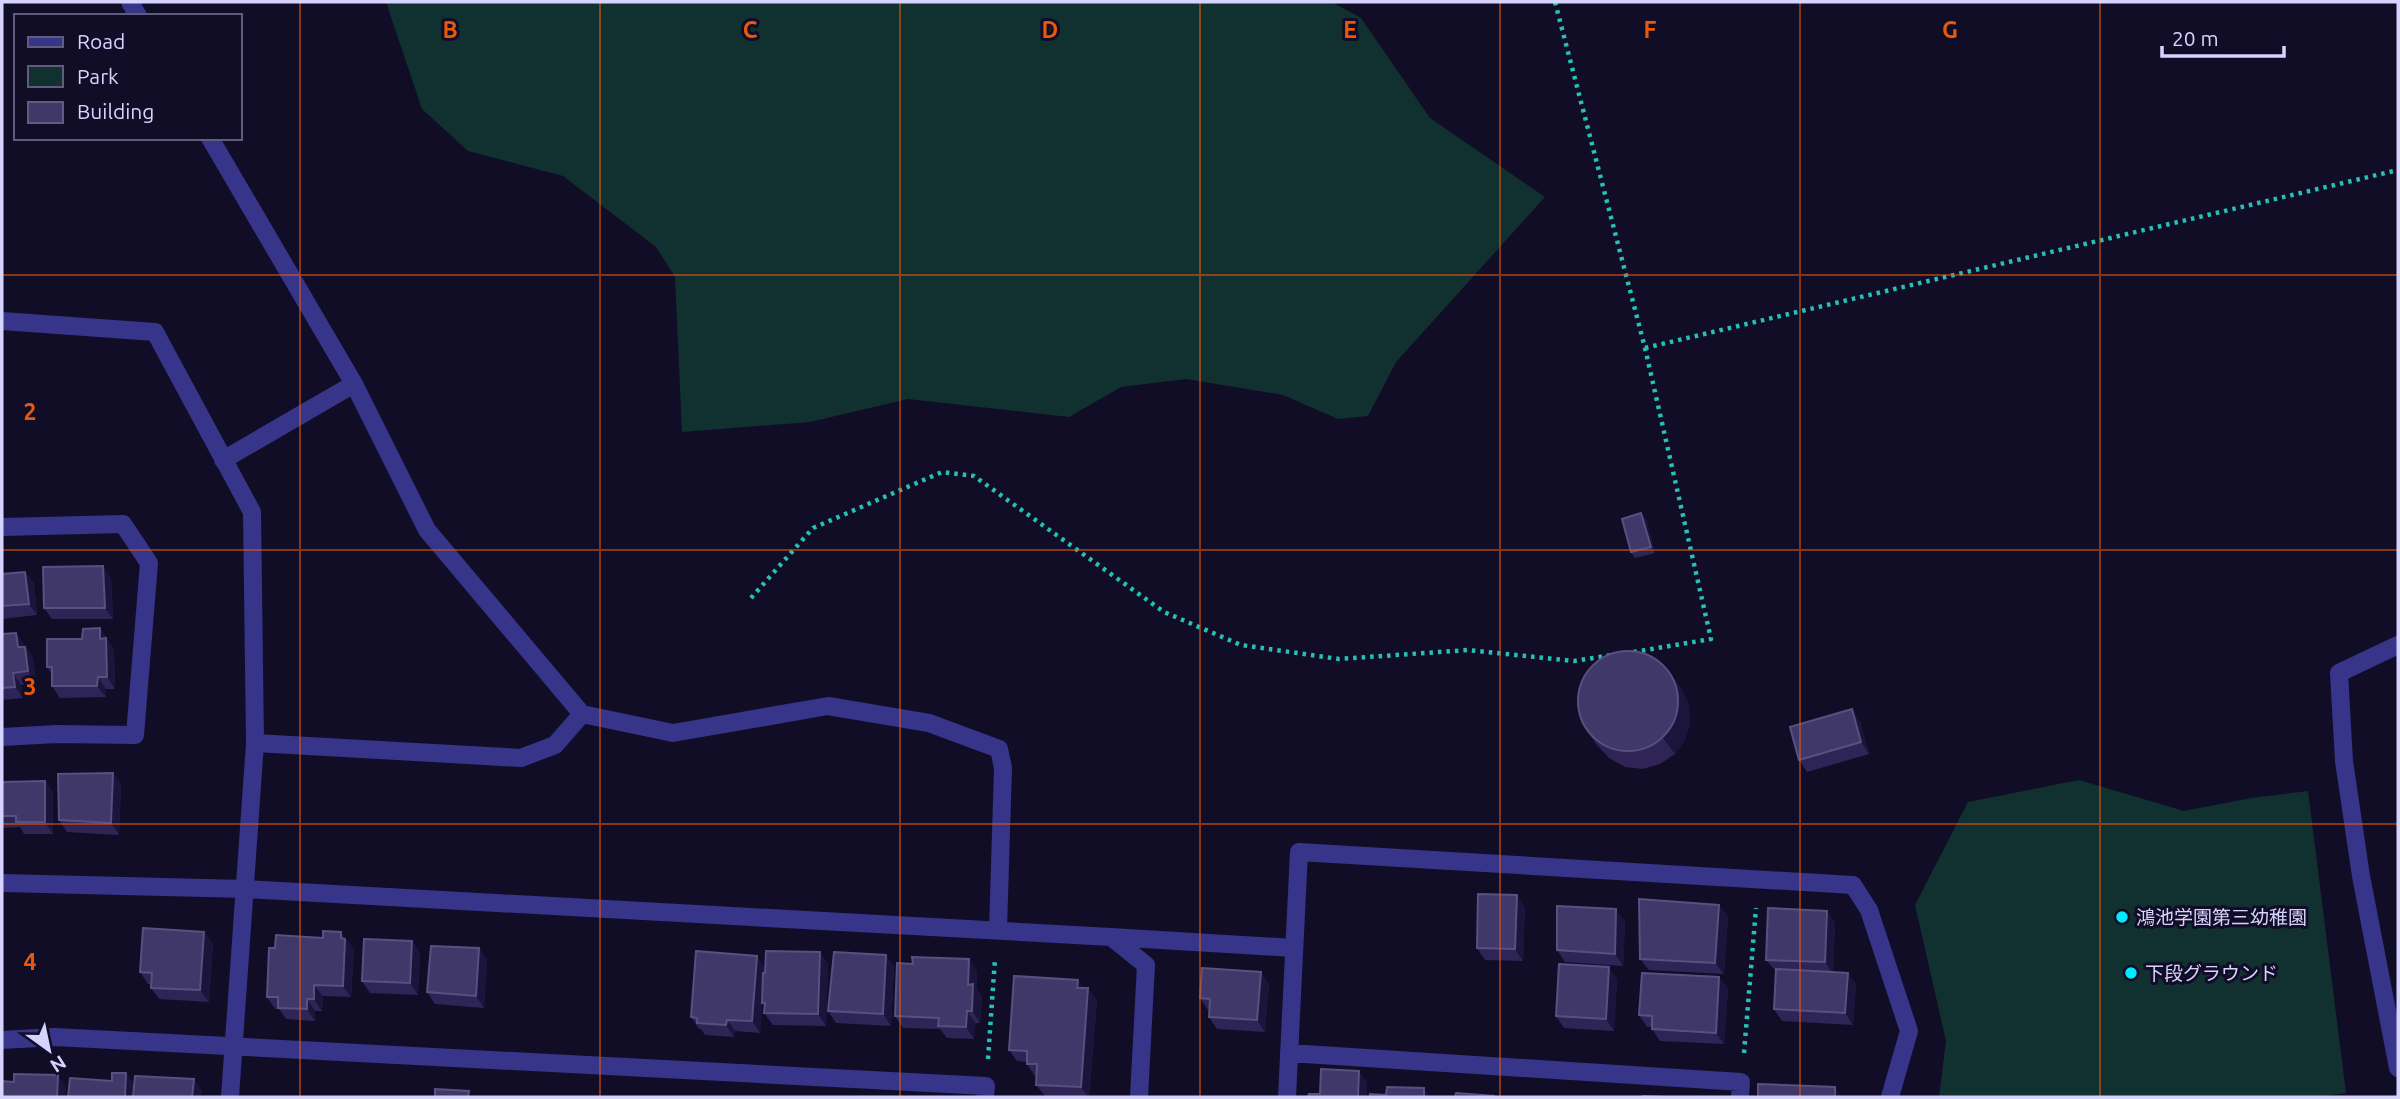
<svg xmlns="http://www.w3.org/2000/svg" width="2400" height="1099" viewBox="0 0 2400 1099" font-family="Ubuntu,'Noto Sans JP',sans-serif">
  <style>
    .green { fill: #10312f }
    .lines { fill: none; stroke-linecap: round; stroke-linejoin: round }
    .path { stroke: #26c0b4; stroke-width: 4.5; stroke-dasharray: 3.5 5; stroke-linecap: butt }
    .minor { stroke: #363589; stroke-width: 18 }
    .wall { fill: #2e2556 }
    .shaded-wall { fill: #1b143b }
    .building { fill: #403868; stroke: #585080; stroke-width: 2 }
    .grid { fill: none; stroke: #e8590c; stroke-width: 2; stroke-opacity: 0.55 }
    .poi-dot { fill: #00e9fe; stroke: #110d27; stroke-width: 2.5 }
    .labels { text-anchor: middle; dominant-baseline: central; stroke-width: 6; stroke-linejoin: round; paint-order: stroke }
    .poi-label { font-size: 19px; fill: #d7d3ff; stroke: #110d27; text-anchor: start }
    .grid-label { font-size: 23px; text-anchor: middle; font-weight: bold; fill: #e8590c; stroke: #110d27; stroke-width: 6; stroke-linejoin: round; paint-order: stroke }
  </style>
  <rect width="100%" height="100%" fill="#110d27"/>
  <path class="green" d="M386,2H1332L1361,18L1430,118L1545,197L1396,362L1368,416L1338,419L1283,395L1186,379L1121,387L1069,417L908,399L810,422L682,432L675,277L656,247L563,176L468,151L422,109Z
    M2079,780L2184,811L2251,798L2308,791L2346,1093L2317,1097H1939L1946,1041L1915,905L1968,802Z"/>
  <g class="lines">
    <path class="path" d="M1555,2L1645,348L1711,639L1628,653
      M1645,348L2398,170
      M751,598L813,528L942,472L974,476L1164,612L1241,645L1339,659L1468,650L1574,661L1612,655
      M1744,1053L1756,908
      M988,1059L995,959"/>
    <path class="minor" d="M130,2L138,16
      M210,138L354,384L427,530L582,714L673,733L828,706L929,723L999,749L1003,768L998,930
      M2,321L155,332L252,512L255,743L230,1097
      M223,460L354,384
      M2,527L123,524L149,563L135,735L57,734L2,737
      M2398,645L2339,673L2344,761L2361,876L2398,1068
      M255,743L521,758L555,745L582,714
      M2,883L246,889L1111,937L1146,965L1139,1097
      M1111,937L1294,948
      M2,1040L55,1037L986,1086L985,1097
      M1289,1053L1741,1082L1740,1097
      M1287,1097L1299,852L1853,885L1869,910L1909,1031L1890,1097"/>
  </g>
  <path class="wall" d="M1646,519L1655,553L1635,558L1631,552Z
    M2,574L34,583L37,615L2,619Z
    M111,578L113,619H52L44,608Z
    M100,628L114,650L115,689H106V697L60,698L52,686V675L47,667L82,639Z
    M16,633L33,658L36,683L21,685L23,698L2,700V634Z
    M1670,673L1682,690L1689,705L1690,723L1685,740L1675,754L1660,764L1643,769L1625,767L1609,758L1597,745L1585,728Z
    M1860,721L1869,754L1807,772L1799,760Z
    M113,773L121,784L119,835L67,832L59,820Z
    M45,781L53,792V834H24L20,827L2,828V782Z
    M1719,905L1728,917L1724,974L1649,970L1640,959Z
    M1525,907L1523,961L1485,960L1477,948Z
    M1625,921L1623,966L1565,962L1557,950Z
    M1835,922L1833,972L1856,984L1853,1025L1782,1021L1774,1009L1776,971L1766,960Z
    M341,932L354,950L351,997L323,996L322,1011H315V1021L286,1019L279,1009H275L267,997L323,938Z
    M412,941L420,953L418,995L370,993L362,981Z
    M213,943L209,1002L159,999L151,988V984H148L140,972Z
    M479,948L487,960L484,1008L435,1004L427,992Z
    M820,952L828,964L826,1026L773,1025L764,1013L765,1007L762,1003L760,1033L735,1031L734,1037L705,1035L701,1029H699L691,1017L765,967L764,973Z
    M886,955L894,967L891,1026L836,1023L828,1011Z
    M977,971V989L982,996L980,1023H975L974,1039L947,1038L940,1029L903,1028L895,1016Z
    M1719,977L1728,989L1724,1044L1660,1041L1652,1029V1027H1647L1639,1015Z
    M1617,978L1614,1031L1564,1028L1556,1016Z
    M1269,984L1265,1032L1217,1029L1209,1017L1210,1010H1208L1200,998Z
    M1083,988H1088L1097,1000L1089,1097L1045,1096L1036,1085L1037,1076H1035L1027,1064V1062L1017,1061L1009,1050Z"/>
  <path class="shaded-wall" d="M1641,513L1646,519L1655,553L1651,547Z
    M103,566L111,578L113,619L105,608Z
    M25,572L34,583L37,615L29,604Z
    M100,628L114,650L115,689L107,677L100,639Z
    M16,633L24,644L26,659L18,647Z
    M25,647L33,658L36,683L28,671Z
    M13,673L21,685L23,698L15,687Z
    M1670,673L1682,690L1689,705L1690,723L1685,740L1675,754L1663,738Z
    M98,677L106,689V697L97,686Z
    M1852,709L1860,721L1869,754L1861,742Z
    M113,773L121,784L119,835L111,823Z
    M45,781L53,792V834L45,822Z
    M1517,895L1525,907L1523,961L1515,949Z
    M1719,905L1728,917L1724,974L1715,963Z
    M1616,909L1625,921L1623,966L1615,954Z
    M1827,911L1835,922L1833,974L1825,962Z
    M204,932L213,943L209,1002L200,990Z
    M341,932L354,950L351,997L343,986Z
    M412,941L420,953L418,995L410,983Z
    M479,948L487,960L484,1008L476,996Z
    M820,952L828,964L826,1026L818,1014Z
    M886,955L894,967L891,1026L883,1014Z
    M757,956L765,967L760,1033L752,1021Z
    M969,959L977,971V989L982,996L980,1023L972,1011L968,985Z
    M1609,967L1617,978L1614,1031L1606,1019Z
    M1261,972L1269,984L1265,1032L1257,1020Z
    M1848,973L1856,984L1853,1025L1845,1013Z
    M1719,977L1728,989L1724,1044L1716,1033Z
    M1078,980L1086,992L1077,988Z
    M314,985L323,996L322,1011L314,999Z
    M1088,988L1097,1000L1089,1097H1088L1081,1087Z
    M307,999L315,1011V1021L307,1009Z
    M967,1011L975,1023L974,1039L966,1027Z
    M727,1020L735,1031L734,1037L726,1025Z
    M1359,1071L1367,1082V1097H1358Z
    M126,1073L135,1085L134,1097H125Z
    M58,1075L66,1087V1097H57Z
    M194,1079L202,1091L201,1097H192Z
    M1835,1087L1842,1097H1835Z
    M1424,1088L1431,1097H1424Z"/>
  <path class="building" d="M1641,513L1651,547L1631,552L1622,519Z
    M103,566L105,608H44L43,567Z
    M25,572L29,604L2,606V574Z
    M100,628V639L106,638L107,677H98L97,686H52V667H47V639H82L83,629Z
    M16,633L18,647H25L28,671L13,673L15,687L2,688V634Z
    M1578 701a50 50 0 1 1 100 0a50 50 0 1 1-100 0Z
    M1852,709L1861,742L1799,760L1790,727Z
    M113,773L111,823L59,820L58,774Z
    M45,781V822H16V816H2V782Z
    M1478,894L1517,895L1515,949L1477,948Z
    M1639,899L1719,905L1715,963L1640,959Z
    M1557,906L1616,909L1615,954L1557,950Z
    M1768,908L1827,911L1825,962L1766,960Z
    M143,928L204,932L200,990L151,988L152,973L140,972Z
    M323,931L341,932V938L345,939L343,986L314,985V999H307V1009L278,1008V997H267L269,948H275L276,935L323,938Z
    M364,939L412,941L410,983L362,981Z
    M431,946L479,948L476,996L427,992Z
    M696,951L757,956L752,1021L727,1020L726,1025L697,1023V1018L691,1017Z
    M766,951L820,952L818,1014L764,1013L765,1003H762L763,973H765Z
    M834,952L886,955L883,1014L828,1011Z
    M912,957L969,959L968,985L973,984L972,1011H967L966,1027L938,1026L939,1018L895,1016L897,963L913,964Z
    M1559,964L1609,967L1606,1019L1556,1016Z
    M1202,968L1261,972L1257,1020L1209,1017L1210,999L1200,998Z
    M1776,969L1848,973L1845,1013L1774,1009Z
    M1642,973L1719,977L1716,1033L1652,1029V1016L1639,1015Z
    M1014,976L1078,980L1077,988H1088L1081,1087L1036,1085L1037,1064H1027V1051L1009,1050Z
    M1321,1069L1359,1071L1358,1097H1308L1309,1094H1320Z
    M112,1073H126L125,1097H68L70,1078L112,1081Z
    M14,1074L58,1075L57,1097H2V1081L14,1082Z
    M135,1076L194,1079L192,1097H133Z
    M1758,1084L1835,1087V1097H1758Z
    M1387,1087L1424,1088V1097H1370V1094L1386,1095Z
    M435,1089L469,1091L468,1097H435Z
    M1456,1093L1494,1096V1097H1455Z
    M1643,1096L1665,1097H1643Z"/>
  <path class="grid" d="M300,2V1097M600,2V1097M900,2V1097M1200,2V1097M1500,2V1097M1800,2V1097M2100,2V1097M2,275H2398M2,550H2398M2,824H2398"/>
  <g class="poi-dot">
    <circle cx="2122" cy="917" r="7"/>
    <circle cx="2131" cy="973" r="7"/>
  </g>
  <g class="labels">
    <g class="poi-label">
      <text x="2136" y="917">鴻池学園第三幼稚園</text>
      <text x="2145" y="973">下段グラウンド</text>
    </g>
  </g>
  <g class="grid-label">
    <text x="450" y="38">B</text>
    <text x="750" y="38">C</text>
    <text x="1050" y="38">D</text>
    <text x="1350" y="38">E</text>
    <text x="1650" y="38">F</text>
    <text x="1950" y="38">G</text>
    <text x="30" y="420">2</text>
    <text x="30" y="695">3</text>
    <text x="30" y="970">4</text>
  </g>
  <rect width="2400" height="1099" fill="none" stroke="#d7d3ff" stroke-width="7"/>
  <rect x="14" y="14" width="228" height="126" fill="#110d27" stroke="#605c7d" stroke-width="2"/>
  <rect x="28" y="37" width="35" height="10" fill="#363589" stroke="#605c7d" stroke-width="2"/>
  <text x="77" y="49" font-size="21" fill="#d7d3ff">Road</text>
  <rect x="28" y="66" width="35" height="21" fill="#10312f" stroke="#605c7d" stroke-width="2"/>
  <text x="77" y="84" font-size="21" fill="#d7d3ff">Park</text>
  <rect x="28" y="102" width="35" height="21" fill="#403868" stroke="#605c7d" stroke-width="2"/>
  <text x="77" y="119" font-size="21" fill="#d7d3ff">Building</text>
  <g transform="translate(49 1050) rotate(147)" stroke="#110d27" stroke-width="5" paint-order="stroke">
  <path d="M0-5L12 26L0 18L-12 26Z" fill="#d7d3ff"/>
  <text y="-10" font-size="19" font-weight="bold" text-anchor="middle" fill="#d7d3ff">N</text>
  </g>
  <path d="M2162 46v10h122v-10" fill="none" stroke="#d7d3ff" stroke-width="3.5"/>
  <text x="2172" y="46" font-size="21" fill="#d7d3ff" stroke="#110d27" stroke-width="5" paint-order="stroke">20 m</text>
</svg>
